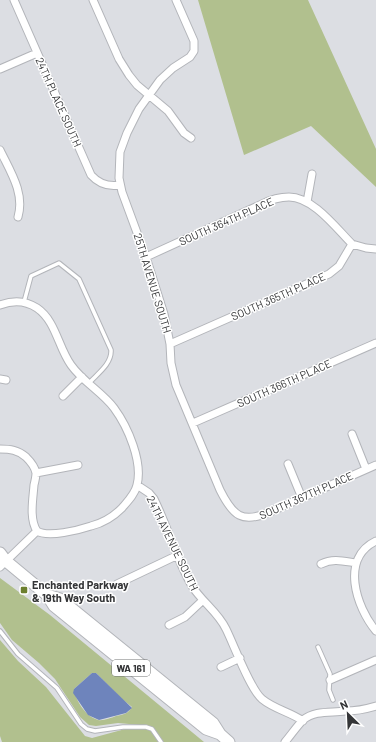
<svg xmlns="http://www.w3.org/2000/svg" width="376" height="742" viewBox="0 0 376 742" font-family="Barlow,sans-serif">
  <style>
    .green { fill: #b1c08e; fill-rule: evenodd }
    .water { fill: #6e84bc }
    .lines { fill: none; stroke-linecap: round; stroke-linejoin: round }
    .lane-casing { stroke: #b3b5ba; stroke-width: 5.5 }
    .street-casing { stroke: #b3b5ba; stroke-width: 9 }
    .primary-casing { stroke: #b3b5ba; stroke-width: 13 }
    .lane { stroke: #fff; stroke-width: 3.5 }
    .street { stroke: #fff; stroke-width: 7 }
    .primary { stroke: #fff; stroke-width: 11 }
    .poi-dot { fill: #6c7f2f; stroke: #fff; stroke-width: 1.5 }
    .labels { text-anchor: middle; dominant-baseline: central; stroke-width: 3; stroke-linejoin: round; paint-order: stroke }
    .shield { fill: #fff; stroke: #717273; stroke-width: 1 }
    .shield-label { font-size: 10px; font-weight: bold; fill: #343537 }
    .street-label { font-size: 11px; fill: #343537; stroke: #fff }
    .poi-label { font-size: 11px; font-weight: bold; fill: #343537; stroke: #fff; text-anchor: start }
  </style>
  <rect width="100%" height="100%" fill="#dcdee3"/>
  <path class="green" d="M198,0H308L376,149V187L311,126L244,155Z
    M0,578L50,615L204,742H2L0,736V640L18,661L46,687L85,736L92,738L140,725L118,723L96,726L89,725L80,717L55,679L39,663L12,640L0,623ZM92,673H96L122,699L132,707C129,713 123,715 116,716C111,718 103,721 98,720C85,716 76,701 74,689Z"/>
  <path class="water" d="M92,673H96L132,708L126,713L99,720L88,715L73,693L74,689Z"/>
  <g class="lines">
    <defs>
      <path id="lane" d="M24,302L31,276L59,263L79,279L111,350C112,364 97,374 89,383
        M0,631L18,654L57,688L81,724L87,729L95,731L123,727H146L152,729L161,742
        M318,647L330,674L329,690L333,700"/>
      <path id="street" d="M14,0L91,175C99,184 108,187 120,185
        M93,0L119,59L129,75L137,85L168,111L184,133L191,138
        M176,0L194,41V51L190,57L173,68L160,80L139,109L127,133L120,152L119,178L122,192L146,257L164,314L170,344L171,363L176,385L220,490C233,516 242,524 270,512L376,465
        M0,69L37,53
        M0,150C10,171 25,193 18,217
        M307,202L312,174
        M146,257L262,204C270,200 279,197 289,197C313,197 336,228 352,244
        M0,305C13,300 25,300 37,308C56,321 58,347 71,365C83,382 102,392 114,408C128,427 143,462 137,485C135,494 128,501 122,508C113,517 103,523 91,526C79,530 48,538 37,531
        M170,344L329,274L339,266L352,244L366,248L376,249
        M0,379L6,380
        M63,396L82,377
        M193,423L376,343
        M352,434L366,469
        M0,449C10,449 18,450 26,457C30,461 35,467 36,473C36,477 35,481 34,485C33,499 29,519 37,531
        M288,464L302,498
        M36,473L78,465
        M137,485L149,493L154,499C168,527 176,559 192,586C202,602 218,612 226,629C234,645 250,689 262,699C274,709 290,712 303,721
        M376,541C340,558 356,607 376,631
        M321,564C333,558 343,561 356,563
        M0,567L37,531
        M117,584L178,555
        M169,625L185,617L202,601
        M221,667L240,658
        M330,680L376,660
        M285,742C291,735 297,726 303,720C315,710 331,713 345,711C356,711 366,709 376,706"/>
      <path id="primary" d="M0,553L6,561L47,595L54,606L206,729L220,734
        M47,595L60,599L213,723L220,734L229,742"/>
    </defs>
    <use href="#lane" class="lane-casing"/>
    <use href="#street" class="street-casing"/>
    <use href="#primary" class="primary-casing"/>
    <use href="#lane" class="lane"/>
    <use href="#street" class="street"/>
    <use href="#primary" class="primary"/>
  </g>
  <rect class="poi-dot" x="20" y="586" width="8" height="8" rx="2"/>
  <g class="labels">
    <rect class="shield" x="112" y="660" width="38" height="16" rx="3"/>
    <g class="shield-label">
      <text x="131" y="668">WA 161</text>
    </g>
    <g class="street-label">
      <text transform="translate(59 102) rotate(66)">24TH PLACE SOUTH</text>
      <text transform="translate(226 221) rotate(-24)">SOUTH 364TH PLACE</text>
      <text transform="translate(153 283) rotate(73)">25TH AVENUE SOUTH</text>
      <text transform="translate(278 296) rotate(-24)">SOUTH 365TH PLACE</text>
      <text transform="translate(284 383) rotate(-24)">SOUTH 366TH PLACE</text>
      <text transform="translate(306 495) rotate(-24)">SOUTH 367TH PLACE</text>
      <text transform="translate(173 543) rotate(64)">24TH AVENUE SOUTH</text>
    </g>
    <g class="poi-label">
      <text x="32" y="584">Enchanted Parkway<tspan x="32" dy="13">&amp; 19th Way South</tspan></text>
    </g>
  </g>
  <g transform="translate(348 714) rotate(336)" stroke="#ffffff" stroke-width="3" paint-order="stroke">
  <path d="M0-3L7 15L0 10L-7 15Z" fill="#343537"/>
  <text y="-6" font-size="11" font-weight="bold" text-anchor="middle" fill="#343537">N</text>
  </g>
</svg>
